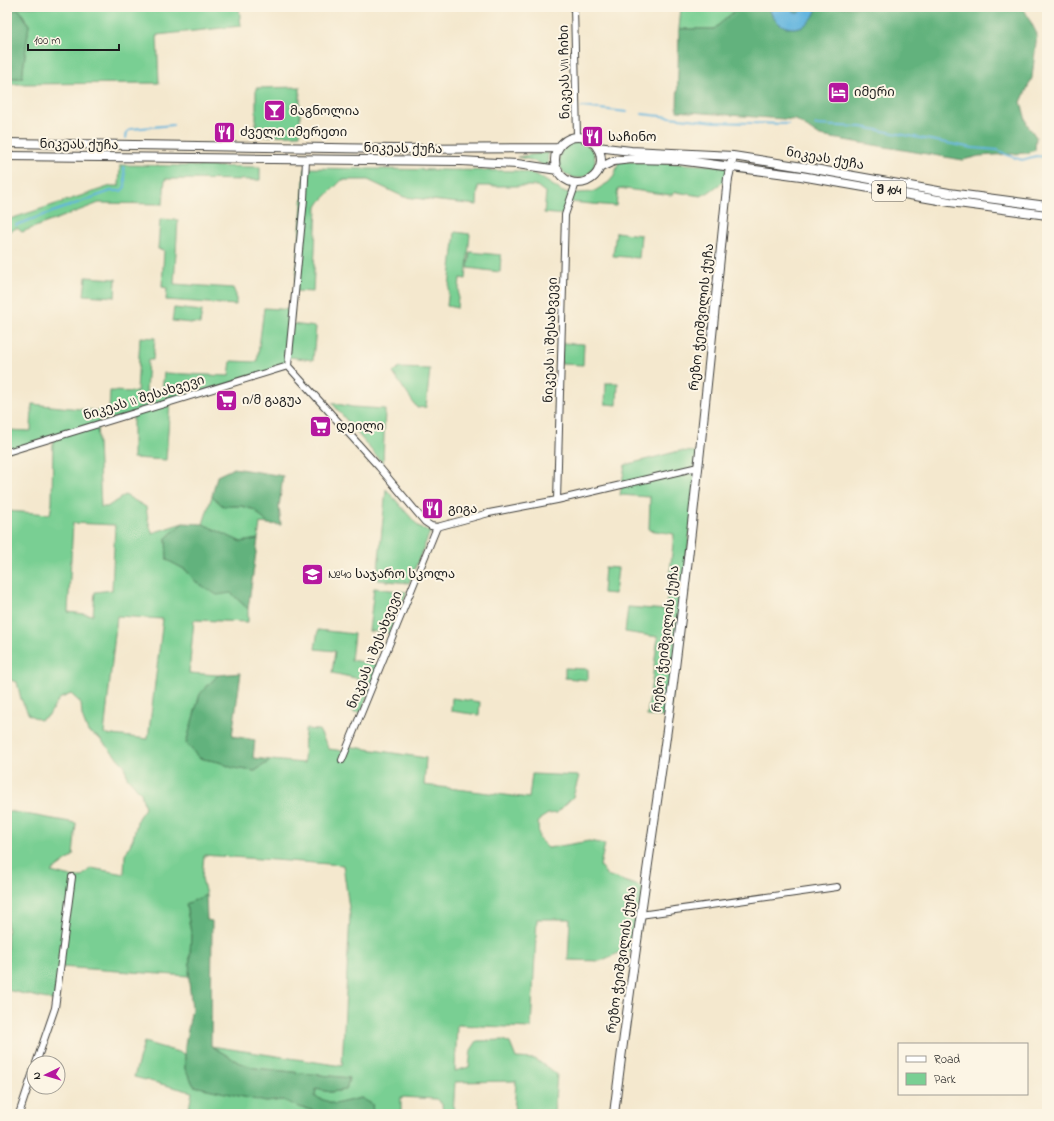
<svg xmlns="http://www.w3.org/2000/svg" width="1054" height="1121" viewBox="0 0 1054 1121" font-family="'Indie Flower','Noto Sans Georgian',sans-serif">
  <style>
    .green { fill: #79cf93; stroke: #4a7658; fill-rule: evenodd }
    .forest { fill: #62b27d; stroke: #3f674c }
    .water { fill: #63b5de; stroke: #40687d }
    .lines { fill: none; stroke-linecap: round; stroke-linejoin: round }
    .stream { stroke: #63b5de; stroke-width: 2 }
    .minor-casing { stroke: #3c3b37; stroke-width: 8 }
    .major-casing { stroke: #3c3b37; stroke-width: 10 }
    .minor { stroke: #fff; stroke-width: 6 }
    .major { stroke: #fff; stroke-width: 8 }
    .labels { text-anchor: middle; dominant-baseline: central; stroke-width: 4; stroke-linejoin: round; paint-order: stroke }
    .shield { fill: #fcf5e5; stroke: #5f5d58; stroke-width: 1 }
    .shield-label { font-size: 12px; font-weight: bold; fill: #1c1c1c }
    .street-label { font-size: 13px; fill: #1c1c1c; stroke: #fcf5e5 }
    .poi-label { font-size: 13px; fill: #1c1c1c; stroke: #fcf5e5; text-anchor: start }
  </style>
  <rect width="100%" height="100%" fill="#fcf5e5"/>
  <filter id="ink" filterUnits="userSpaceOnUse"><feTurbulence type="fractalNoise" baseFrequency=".025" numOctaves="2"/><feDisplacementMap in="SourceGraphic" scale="8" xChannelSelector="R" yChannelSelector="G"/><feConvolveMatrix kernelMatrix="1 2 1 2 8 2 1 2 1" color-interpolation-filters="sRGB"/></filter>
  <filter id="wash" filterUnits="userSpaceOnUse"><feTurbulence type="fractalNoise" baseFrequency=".012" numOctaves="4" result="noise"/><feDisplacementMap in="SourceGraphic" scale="16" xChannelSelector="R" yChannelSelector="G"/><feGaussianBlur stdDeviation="0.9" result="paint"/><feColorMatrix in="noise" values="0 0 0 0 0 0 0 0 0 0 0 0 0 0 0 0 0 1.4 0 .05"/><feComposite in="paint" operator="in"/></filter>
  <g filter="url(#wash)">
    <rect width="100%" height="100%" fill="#f4e8ce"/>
    <path class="green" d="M7,7H239L241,26L157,35L159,83L7,84V78H22L29,25L19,9L7,13Z
      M681,7H739L714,29H679Z
      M300,87V135L256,136V88Z
      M559 160a18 18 0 1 1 36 0a18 18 0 1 1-36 0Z
      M549,152L548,156V167L531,160L517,157Z
      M618,161L730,166L728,178L709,192L701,196L676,192L671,195L618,188L616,206L569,202L565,215L544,213L546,193L537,186H478L477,205L404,197L368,180H342L320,202L317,207L313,292L295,291L305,168L519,171L537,175L563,192L577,193L593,192L609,182L614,176L618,164Z
      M120,165L260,167V180L165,179L163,204L99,203L22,232L17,228L7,232V220L111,186H119Z
      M160,219L178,220L174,284L233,288L236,295V305L166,300L167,288L162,287L164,250L158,249Z
      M455,232L470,234L466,279L460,278L457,308L447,306Z
      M616,232L641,235L639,258L613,256Z
      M470,252L501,255L500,272L468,268Z
      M86,277L116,279L115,297L84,295Z
      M174,308L202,311L200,324L172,321Z
      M264,308L294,310L292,324L316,327L313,360L289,357L288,366L170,402L166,460L133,458V413L97,423L101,507H107L125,495L146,507L148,520L152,533L183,523L166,538L167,560L186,570L196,582L231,593L248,609V622L194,620L189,673L218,675L200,694L186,743L199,758L219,762L233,768L255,771L271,760L304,763L305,729L319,730L329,749L345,751L347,746L426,758L424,785L529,798L532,774L579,776L573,797L557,813L548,814L540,819L538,824L539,839L548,848L589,841L605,844L600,866L607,875L644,888L636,952L623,951L600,961L568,960L570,919H537L531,1028L457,1025L455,1071L469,1067L471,1050L477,1041L503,1040L510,1043L516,1058L535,1059L557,1074L554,1114H514L516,1081L455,1082L453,1114H443L442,1104L436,1099L401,1097V1114H373L372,1104L361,1098L335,1104L315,1097L316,1089L330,1092L346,1090L349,1078L255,1068L238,1062L211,1046L342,1066L350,915L343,865L204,855L202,878L206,895L186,904L191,933L189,976L61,967L56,1001L7,990L8,811L76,823L73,856L51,872L72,877H81L91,868L124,874L125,855L133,839L138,818L145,808L141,793L127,777L125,766L98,737L88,732L82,716L81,703L71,694L59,699L49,715L40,720L29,715L21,699L17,682L7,679V511L50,514L52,503L53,437L7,452V430L31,431L32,404L109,412L110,391L137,392L140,337L155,338L153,360H148L146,392L162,391L164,373L229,376L231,361L257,362ZM73,523L115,525L112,590L95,592L93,615L68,612ZM117,616L163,619L148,739L104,734Z
      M562,343L584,344L583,365L561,364Z
      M398,368L430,369L426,407L417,408L393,373Z
      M606,383H618L617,405L605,404Z
      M332,403L353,407L385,409L383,464Z
      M679,451L699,452L669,717L647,716L658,637L625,632L628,607L666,610L674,534L649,530L650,497L620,495L625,465Z
      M386,489L420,528L430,532L409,583L377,580Z
      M212,496L223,506H242L255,510L268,524L260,523L258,539L241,542L203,524Z
      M605,567L618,568L615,594L603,593Z
      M374,588L407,592L389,633L369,631Z
      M318,630L354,634L351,660L380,665L361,713L353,712L360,679L332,673L335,651L315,649Z
      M565,668L588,669V680L565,678Z
      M452,698L480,702L479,715L451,711Z
      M144,1042L185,1054V1069L194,1086L266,1102L283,1100L299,1107L328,1114H188L192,1092L134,1077Z"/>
    <path class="forest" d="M739,7H1023L1037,34L1032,78L1021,102L1027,124L1036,137L1035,150L1028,153L979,156L963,160L820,136L796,120L677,111L679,29H714Z
      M19,9L29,25L22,78H7V13Z
      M234,468L283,476L279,507L281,525L268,524L255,510L242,506H223L212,496L217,476Z
      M183,523L203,524L241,542L258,539L248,609L231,593L217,595L196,582L186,570L167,560L166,538Z
      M241,673L232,736L255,740L253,758L271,760L255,771L233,768L219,762L199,758L186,743L200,694L218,675Z
      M206,895L207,920L212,921L211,1046L238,1062L255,1068L349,1078L346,1090L330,1092L316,1089L315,1097L335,1104L361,1098L372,1104L373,1114H328L299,1107L283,1100L266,1102L194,1086L185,1069V1045L192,1008L189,983L191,933L186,904Z"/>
    <path class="water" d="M769,7H791L792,11L797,13L800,12L802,7H817C811,35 775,35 769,7Z"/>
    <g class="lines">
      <path class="stream" d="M582,107L627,112
        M642,114L716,122L788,124
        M815,125L862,127L973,148L998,150L1007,155L1022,160L1036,156L1047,157
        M126,138L127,132L131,129L173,125
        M16,225L111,191H121L125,187C126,180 124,174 124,167"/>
    </g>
  </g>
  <g filter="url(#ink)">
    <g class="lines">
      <defs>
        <path id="minor" d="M574,7L577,136
          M306,160L304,199L288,366L379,467L425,522L431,526L437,527L489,513L557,500L698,467
          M7,452L288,366
          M557,500L565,215L576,183
          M342,760L437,527
          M640,915L837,887
          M36,1063L55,1008L72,877
          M19,1114L34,1069"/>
        <path id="major" d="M555 160a23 23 0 1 1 46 0a23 23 0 1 1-46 0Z
          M7,143L394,149L558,148
          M597,147L631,151L733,156L803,167L949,193L1047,206
          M7,156L461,161L517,164L558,170
          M599,168L614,161L632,159L678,160L801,176L950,202L1047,215
          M614,1114C630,981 651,848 669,715C692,537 710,357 728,178L733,156"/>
      </defs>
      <use href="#minor" class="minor-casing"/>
      <use href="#major" class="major-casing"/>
      <use href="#minor" class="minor"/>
      <use href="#major" class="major"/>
    </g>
  </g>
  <defs>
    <symbol id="hotel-square" viewBox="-11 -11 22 22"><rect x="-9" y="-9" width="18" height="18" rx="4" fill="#b5179e" stroke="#fcf5e5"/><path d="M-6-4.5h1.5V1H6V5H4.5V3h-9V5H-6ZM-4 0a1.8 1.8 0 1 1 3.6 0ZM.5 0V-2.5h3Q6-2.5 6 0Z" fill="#fff"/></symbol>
    <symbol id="bar-square" viewBox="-11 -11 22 22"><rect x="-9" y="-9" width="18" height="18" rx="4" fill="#b5179e" stroke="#fcf5e5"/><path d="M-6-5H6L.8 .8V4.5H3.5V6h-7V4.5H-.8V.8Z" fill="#fff"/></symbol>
    <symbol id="restaurant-square" viewBox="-11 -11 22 22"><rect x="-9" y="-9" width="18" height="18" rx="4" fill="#b5179e" stroke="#fcf5e5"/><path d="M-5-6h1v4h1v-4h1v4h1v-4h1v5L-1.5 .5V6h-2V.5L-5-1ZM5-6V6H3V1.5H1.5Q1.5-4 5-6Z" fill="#fff"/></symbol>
    <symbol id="supermarket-square" viewBox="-11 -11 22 22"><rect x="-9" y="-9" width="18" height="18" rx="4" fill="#b5179e" stroke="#fcf5e5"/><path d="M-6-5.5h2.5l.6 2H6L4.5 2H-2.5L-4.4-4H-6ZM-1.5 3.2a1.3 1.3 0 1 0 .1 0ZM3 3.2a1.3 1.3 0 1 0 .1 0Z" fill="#fff"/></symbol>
    <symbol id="school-square" viewBox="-11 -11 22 22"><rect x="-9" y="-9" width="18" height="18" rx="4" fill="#b5179e" stroke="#fcf5e5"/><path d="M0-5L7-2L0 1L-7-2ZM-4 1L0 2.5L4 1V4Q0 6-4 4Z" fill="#fff"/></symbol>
  </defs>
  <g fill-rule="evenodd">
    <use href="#hotel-square" x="826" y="80" width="25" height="25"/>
    <use href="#bar-square" x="262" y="98" width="25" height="25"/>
    <use href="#restaurant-square" x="212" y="120" width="25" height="25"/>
    <use href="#restaurant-square" x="580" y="124" width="25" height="25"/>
    <use href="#supermarket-square" x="214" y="388" width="25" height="25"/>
    <use href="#supermarket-square" x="308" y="414" width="25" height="25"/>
    <use href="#restaurant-square" x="420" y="496" width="25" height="25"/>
    <use href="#school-square" x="300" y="562" width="25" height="25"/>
  </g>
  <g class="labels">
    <rect class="shield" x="872" y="181" width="34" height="20" rx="3"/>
    <g class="shield-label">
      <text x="889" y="191">შ 104</text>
    </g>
    <g class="street-label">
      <text transform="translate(565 72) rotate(-91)">ნიკეას VII ჩიხი</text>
      <text transform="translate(79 145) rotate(1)">ნიკეას ქუჩა</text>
      <text transform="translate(403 149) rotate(1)">ნიკეას ქუჩა</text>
      <text transform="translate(825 159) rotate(10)">ნიკეას ქუჩა</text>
      <text transform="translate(702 317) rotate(-84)">რეზო ჭეიშვილის ქუჩა</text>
      <text transform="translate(551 340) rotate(-88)">ნიკეას II შესახვევი</text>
      <text transform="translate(144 398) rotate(-17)">ნიკეას II შესახვევი</text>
      <text transform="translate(666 639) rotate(-83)">რეზო ჭეიშვილის ქუჩა</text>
      <text transform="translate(375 650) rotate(-68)">ნიკეას II შესახვევი</text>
      <text transform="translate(622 960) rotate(-82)">რეზო ჭეიშვილის ქუჩა</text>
    </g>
    <g class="poi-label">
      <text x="854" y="92">იმერი</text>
      <text x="290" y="111">მაგნოლია</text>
      <text x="240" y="132">ძველი იმერეთი</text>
      <text x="608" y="137">საჩინო</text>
      <text x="242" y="400">ი/მ გაგუა</text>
      <text x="336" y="426">დეილი</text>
      <text x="448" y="509">გიგა</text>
      <text x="328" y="574">№40 საჯარო სკოლა</text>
    </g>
  </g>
  <rect width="1054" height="1121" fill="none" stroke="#fcf5e5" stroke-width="24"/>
  <rect x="898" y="1043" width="130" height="52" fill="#fcf5e5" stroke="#a29e95"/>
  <rect x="906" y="1056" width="20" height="6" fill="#ffffff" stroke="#a29e95"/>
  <text x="934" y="1063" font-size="12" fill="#1c1c1c">Road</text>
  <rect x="906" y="1073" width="20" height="12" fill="#79cf93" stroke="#a29e95"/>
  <text x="934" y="1083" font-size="12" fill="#1c1c1c">Park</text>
  <g transform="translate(46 1075) rotate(265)"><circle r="19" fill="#fcf5e5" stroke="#a29e95"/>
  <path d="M0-3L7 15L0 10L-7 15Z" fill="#b5179e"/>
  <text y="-6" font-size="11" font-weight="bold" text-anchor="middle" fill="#1c1c1c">N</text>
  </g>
  <path d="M28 44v6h91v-6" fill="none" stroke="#1c1c1c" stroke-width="2"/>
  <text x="34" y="44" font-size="12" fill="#1c1c1c" stroke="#fcf5e5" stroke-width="3" paint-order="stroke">100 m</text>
</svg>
